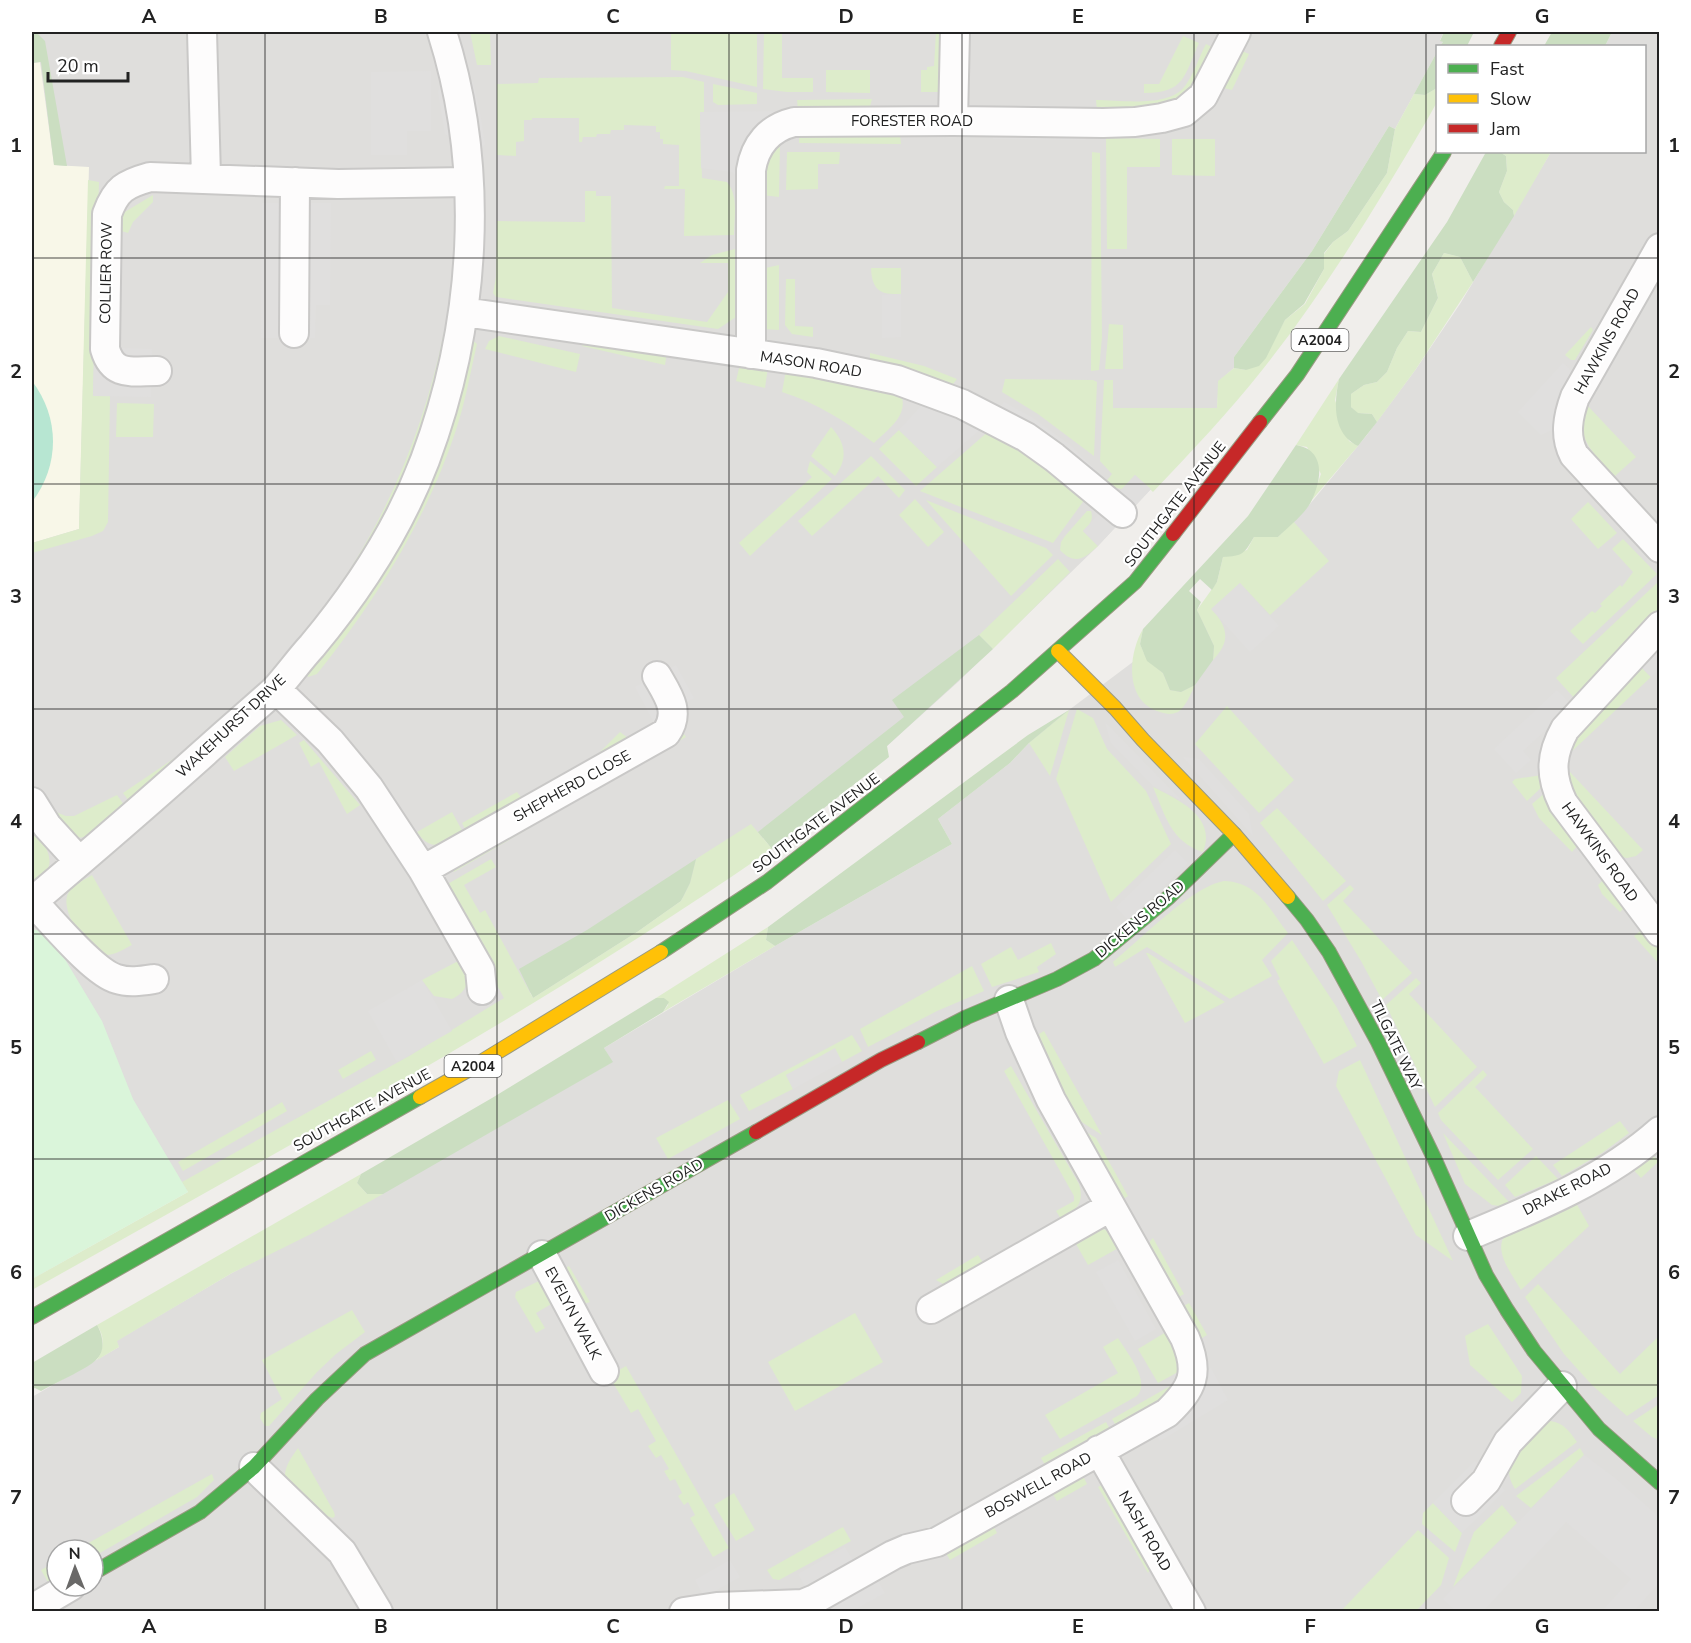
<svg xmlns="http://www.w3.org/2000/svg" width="1691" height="1643" viewBox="0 0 1691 1643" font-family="'Nunito Sans',sans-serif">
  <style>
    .residential { fill: #dfdedc; fill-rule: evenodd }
    .education { fill: #f8f7e8 }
    .grass { fill: #ddeccb }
    .forest { fill: #cbdec1 }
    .park { fill: #daf5da }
    .pitch { fill: #b7e6d2 }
    .parking { fill: #e0dfde }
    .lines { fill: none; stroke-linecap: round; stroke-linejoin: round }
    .street-casing { stroke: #c9c8c7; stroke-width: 32 }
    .fast-casing { stroke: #999a82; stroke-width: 16 }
    .slow-casing { stroke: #999a82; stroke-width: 16 }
    .jam-casing { stroke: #999a82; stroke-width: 16 }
    .street { stroke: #fdfcfc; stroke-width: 28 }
    .fast { stroke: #4caf50; stroke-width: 14 }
    .slow { stroke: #ffc107; stroke-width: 14 }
    .jam { stroke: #c62828; stroke-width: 14 }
    .grid { fill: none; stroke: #222; stroke-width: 1.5; stroke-opacity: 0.55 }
    .labels { text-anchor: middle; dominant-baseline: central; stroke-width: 4.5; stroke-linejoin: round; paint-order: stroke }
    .shield { fill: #fff; stroke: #646464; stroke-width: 1.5 }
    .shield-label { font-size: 14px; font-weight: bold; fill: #222 }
    .street-label { font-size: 15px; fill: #222; stroke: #fff }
    .neatline { fill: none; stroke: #222; stroke-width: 2 }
    .grid-label { font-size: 20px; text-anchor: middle; font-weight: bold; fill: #222 }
  </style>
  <rect width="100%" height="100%" fill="#f0eeeb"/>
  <path class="residential" d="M32,32H1444L1440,40L1443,42L1440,46H1438L1437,52L1395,129L1389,126L1312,251L1234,357V368L1219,381L1217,408L1152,482L1151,489L1098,546L958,682L887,746L637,932L32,1279Z
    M1612,32H1659V1611H32V1397L119,1347L116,1341L232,1273L360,1206L612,1062L604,1048L775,946L952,844L938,819L1010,763L1029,743L1069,710L1206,607L1257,559L1310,504L1367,435L1416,369L1460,304L1551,152H1644V46H1605ZM57,1550H93V1586H57Z"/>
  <path class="education" d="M40,62L54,165L89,167L79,529L32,543V63Z"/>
  <path class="grass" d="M470,32H490L491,65H477Z
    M671,32H757V87L686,71L671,70Z
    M764,32H782V78H813V92H787L763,89Z
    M936,32H945L941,92H921V70H927V67L934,66Z
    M1183,36L1199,43C1184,76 1185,93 1144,93V84H1159Z
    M1206,44L1216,49L1197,88L1178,106L1097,111L1096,100C1121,100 1169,108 1185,86C1194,74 1199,57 1206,44Z
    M1242,51L1249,54L1232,90L1224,88L1223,84Z
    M826,70H870V93L826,92Z
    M683,77L704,82V112L700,113L702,178L727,182C739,196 734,218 734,235L684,236L685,189H664L665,186H679V145L663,144V139H660V132H656V126L624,125V130H611L610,134H597L596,137H583L582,142H579V118H532V120H524V141L516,142V156L497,155V84L538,83L539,78Z
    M713,84L757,93V104L718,105L713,102Z
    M1437,88V102L1427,120C1377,205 1325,291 1263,369C1229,412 1191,452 1153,492L1135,475L1122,489L1109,487L1104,484L1112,474L1100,461L1104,380H1113V408H1217L1218,381L1234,368L1246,370L1275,338L1285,320L1305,304L1324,269V254L1333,242L1348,231L1387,173L1395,129L1414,94L1425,95Z
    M872,99L869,110H798L797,100Z
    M799,132L900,135L901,144L799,143Z
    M1106,138L1160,139V167H1127V249H1107Z
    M1172,139H1215V176L1172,175Z
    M780,141L779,197L762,195V165Z
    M787,152H840L839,164H818V189L786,190Z
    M1092,152L1100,153L1102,337L1099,370L1091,371Z
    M1500,152H1551L1514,216L1513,210L1504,202L1499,192L1507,171L1506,156Z
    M88,180L99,182L93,395L110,396L108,522L103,531L92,536L32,553V543L79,529Z
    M585,191H596V196H611L612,308L707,322L728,292V263H700L712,255L735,249L736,317L718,329L496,297L493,293L496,277L497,221L585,222Z
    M153,195V202L133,222L128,233L118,230L120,217L123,213Z
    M1444,253L1460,257L1473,282L1416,369L1377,422L1372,414L1357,413L1351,407V394L1364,385L1377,382L1387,372L1397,348L1408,331L1421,332L1438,298L1432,274Z
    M779,265V330L761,329V269Z
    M871,268H901V294C880,295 872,290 871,268Z
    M786,279H795V326L813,327V337L792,334L785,325Z
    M1109,324L1123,325V369H1105Z
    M1591,327L1593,330L1575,360H1571L1565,355Z
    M444,332L451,333L432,407L380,532L311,633H304C320,611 338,589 352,566C397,494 427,415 444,332Z
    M499,336L580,354L576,372L485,349L489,341Z
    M470,338L477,344C470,374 465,404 455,433C425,523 375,601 317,674L308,677L305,672L334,637Z
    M584,340L667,352L665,365L582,346Z
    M870,353L924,366L957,379L950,388L870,362Z
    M740,364L768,367L765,388L736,381Z
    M786,370L901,394C909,416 888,429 874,443C845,421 817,403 782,392Z
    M1005,379L1093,380L1097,382L1094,456L1038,414L1002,392Z
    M1339,379L1335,400L1349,441L1358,446L1311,501L1321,474L1307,447L1296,445Z
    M117,403L154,404L153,437H116Z
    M1587,405L1636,457L1615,476C1596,456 1571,435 1587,405Z
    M831,427C846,443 848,459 835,476L811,456Z
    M899,430L937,467L916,486L879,449Z
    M990,430L1007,437L1085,499L1053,543L920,491Z
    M871,456L905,490L899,498L878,476L812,536L798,521Z
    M810,461L832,479L750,556L739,543L812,477L807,472Z
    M915,499L944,532L928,547L899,515Z
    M926,500L1046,548L1053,555L1011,596Z
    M1588,502L1617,533L1598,549L1571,519Z
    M1087,511H1091C1094,521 1089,525 1083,531L1098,546C1085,558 1075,566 1060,550L1061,542L1065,536Z
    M1293,521L1329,561L1270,615L1240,583L1212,609C1228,628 1231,641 1213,660L1214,646L1197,610L1217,582L1223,557L1247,550L1254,537H1278Z
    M1623,539L1657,574L1583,644L1570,631L1592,611L1595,613L1602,606L1600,604L1620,585L1622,587L1633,572L1612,549Z
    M1058,559L1070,572L993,649L979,635Z
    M1659,581V609L1657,613L1576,700L1556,678Z
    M1143,629L1140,644L1147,660L1163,673L1170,690L1181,692L1195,685C1191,693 1186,707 1178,712C1171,715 1166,714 1160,712C1124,702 1128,654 1143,629Z
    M283,659L286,663L132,805L123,793L182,753L232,713Z
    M1637,663L1651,677L1569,754L1572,737Z
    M1227,706L1294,780L1259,813L1195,744Z
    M1077,709L1093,718L1107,749L1146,791L1171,844L1111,902L1056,779Z
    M1069,710L1050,776L1029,743Z
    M281,720L297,735L234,771L225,757L260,726Z
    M620,732L632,741L593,759Z
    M684,734L686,737L454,872L452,869Z
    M304,740L360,805L347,814L319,762L311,767L299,743Z
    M1570,772L1643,850L1636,856L1627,858L1617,856L1583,813L1564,773Z
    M1542,775L1544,785L1527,801L1512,782L1515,779Z
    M1153,787C1179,800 1217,817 1203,852C1171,842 1165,815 1153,787Z
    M517,792L523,800L466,831L462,823Z
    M1546,792L1579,844L1572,852L1539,818L1532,804Z
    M117,795L127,809C115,818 89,844 74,836C66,832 59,818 53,811L66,816H74Z
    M1277,808L1346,881L1323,901L1260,823Z
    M452,812L464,834C445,843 432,854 417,832Z
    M751,824L772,849C535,1013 282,1149 32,1290V1279L188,1192L182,1182L411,1055L504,998L449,898L446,885L491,859L496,867L464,885L480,913L485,910L533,998L637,932L681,901L690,883L696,859Z
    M32,826C49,851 61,865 32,886Z
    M92,875L132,945C124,949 115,955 106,955C87,953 62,914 67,896C70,886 84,880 92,875Z
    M1605,878L1626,906L1620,912L1602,894L1598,885Z
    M1224,881C1258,882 1269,909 1288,933L1262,960L1272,976L1230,999L1147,947L1115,967L1113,962C1140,940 1191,887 1224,881Z
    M1350,885L1354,889L1343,901L1412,973L1382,1000L1361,961L1327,905Z
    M768,927L766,940L775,946L663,1012L668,1005L664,998H656Z
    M1643,929L1659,950V964L1634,936Z
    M1292,940L1336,1006L1357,1046L1324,1064L1277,981L1280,979L1271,961Z
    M1051,943L1056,954L1037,967L1039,972L992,987L981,964L1011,947L1018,960Z
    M1146,953H1148L1225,1002L1185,1023Z
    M462,959C473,975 469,991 452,999L434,996L422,980Z
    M972,966L984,991L937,1011L868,1047L860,1029Z
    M1416,978L1421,983L1409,994L1477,1067L1435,1107L1386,1005Z
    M1044,1031L1102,1135L1077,1119L1048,1061L1039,1034Z
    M852,1035L862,1051L842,1062L835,1049L786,1075L793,1089L749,1111L740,1095Z
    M371,1051L376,1060L343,1079L338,1070Z
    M1360,1060L1453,1261L1416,1235L1336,1086L1339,1071Z
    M1011,1066L1079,1184C1085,1203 1076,1211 1061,1219L1056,1211L1074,1201V1196L1004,1071Z
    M1483,1070L1487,1075L1475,1087L1533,1149L1498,1180L1441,1120L1438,1113Z
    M728,1100L740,1119L668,1159L656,1138Z
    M282,1102L287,1111L183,1171L178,1162Z
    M1620,1121L1629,1133L1602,1153L1562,1176L1553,1165Z
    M1073,1124L1096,1138L1128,1196L1120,1201Z
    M1443,1133L1509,1202L1500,1206L1492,1205L1465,1184Z
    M1649,1152L1659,1161L1641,1178L1629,1165Z
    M1536,1156L1558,1179L1515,1197L1505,1185Z
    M361,1174L357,1183L367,1194H383L309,1235L232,1273L117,1341L119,1347L97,1360C104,1348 105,1337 97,1325Z
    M1575,1201L1589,1226L1521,1290C1512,1274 1492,1250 1506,1234Z
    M1095,1227C1109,1230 1115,1234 1122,1246L1088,1265L1072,1237Z
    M1153,1238L1184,1294L1177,1298L1149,1257L1150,1241Z
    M978,1255L984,1264L945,1285L936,1280Z
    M569,1266L590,1302L581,1305L564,1269Z
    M539,1281L544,1283L553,1303L536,1313L545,1328L536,1333L515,1297L516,1292Z
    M1538,1284L1620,1374L1659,1336V1395L1627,1416L1592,1385L1564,1354L1525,1297Z
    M1189,1303L1207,1335L1197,1341L1182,1307Z
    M352,1310L365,1332L336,1354L317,1372L269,1426H265L260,1418L261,1413L282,1399L262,1360Z
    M855,1313L883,1362L795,1411L768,1362Z
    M1488,1324L1522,1376L1521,1393L1512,1402L1470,1365L1465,1336Z
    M1166,1332L1179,1362L1178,1372L1158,1383L1138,1349Z
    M1118,1338C1127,1353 1151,1381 1137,1396L1060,1439L1045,1415L1118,1373L1103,1347Z
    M626,1366L729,1548L713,1557L690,1518L695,1515L688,1502L684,1505L678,1496L682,1493L675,1479L670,1481L664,1471L669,1469L661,1455L656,1458L648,1446L656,1441L638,1409L631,1413L609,1376Z
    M1172,1385C1167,1402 1132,1420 1118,1429L1112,1419Z
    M1659,1404V1440L1652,1437L1633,1421Z
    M1550,1421C1564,1423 1569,1431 1577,1442L1515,1489C1512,1484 1509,1478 1509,1471C1510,1451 1533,1427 1550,1421Z
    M1106,1422L1112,1433L1045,1465L1041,1458Z
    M298,1448L334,1512L335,1516L333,1518L324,1515L285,1479C284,1467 291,1458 298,1448Z
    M1580,1448L1584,1455L1531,1508L1516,1496Z
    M212,1474L214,1480L197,1497L93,1557V1550H76Z
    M1082,1474L1087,1484L1057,1501L1051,1491Z
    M1106,1483L1152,1566L1148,1573L1098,1487Z
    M734,1493L755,1530L736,1541L714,1505Z
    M1433,1503L1462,1533L1455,1552L1422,1524L1423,1513Z
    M1502,1505L1517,1523L1453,1587L1474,1532Z
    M992,1523L997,1533L950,1560L944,1550Z
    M843,1527L851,1541L779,1580L773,1579L767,1570Z
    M1418,1530L1449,1558L1441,1585L1416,1611H1341Z
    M57,1561V1577L48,1582L41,1570Z"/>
  <path class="forest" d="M32,32H36L45,41L67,166L54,165L41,62L32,63Z
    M1444,32H1474L1467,46H1440L1443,42L1440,41Z
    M1552,32H1612L1605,46H1544Z
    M1437,52V88L1425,95L1414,94Z
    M1389,126L1395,129L1387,173L1348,231L1333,242L1324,253V269L1304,304L1285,320L1266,358L1259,366L1246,370L1234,368V357L1312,251Z
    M1486,152H1500L1506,156L1507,171L1499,192L1504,202L1513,210L1514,216L1473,282L1460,257L1444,253L1432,274L1438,298L1421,332L1408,331L1397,348L1387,372L1377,382L1364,385L1351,394V407L1358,413L1372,414L1377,422L1358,446C1332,433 1334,403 1339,379L1447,222Z
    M1296,445C1326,450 1322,480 1311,502C1304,515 1288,527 1278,537H1254C1244,554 1243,556 1223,557L1217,582L1212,590L1200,579L1189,591L1201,602L1197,610L1214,646L1213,660L1195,685L1181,692L1170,690L1163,673L1147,661L1140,644L1143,629L1248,516Z
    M979,635L993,649L887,746L889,757L772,849L758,832L904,717L892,700Z
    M1069,710L1029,743L1010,763L938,819L952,844L775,946L766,940L768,927L1028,735Z
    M696,859L690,883L681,901L637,932L533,998L519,969L587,930Z
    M656,998H664L669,1002L663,1012L604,1048L613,1062L383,1194H367L357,1183L361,1174L492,1098Z
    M97,1325C103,1335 106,1351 96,1360C85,1370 55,1383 41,1391L35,1388L32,1389V1363Z"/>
  <path class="park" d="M32,929L44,932L57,946L102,1021L133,1099L188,1192L32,1279Z"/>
  <path class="pitch" d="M32,381C60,418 60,465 32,502Z"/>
  <path class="parking" d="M431,71V131H407V155H371V72Z
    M445,73L455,140L445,134L438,92Z
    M462,74L473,82L480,112L485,144L478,155Z
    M776,111L764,121L739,178L732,172L701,168L700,112Z
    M992,131L1094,132L1085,140L993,139Z
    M262,203H331L330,305H316L315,338H261Z
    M901,294V337L882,338V295Z
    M94,347L152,349L151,397L93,396Z
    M1563,363L1575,374L1557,402L1553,417L1554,429L1541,435L1518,412Z
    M1004,402L1033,418L1070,445L1101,475L1099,484L998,409Z
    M924,403L983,427L937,467L899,430Z
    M1135,475L1151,489L1098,546L1083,531Z
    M1240,583L1279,626L1250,652L1211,609Z
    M1659,639V669L1651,677L1637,663Z
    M676,665L694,698L653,721L635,687Z
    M1557,690L1572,706L1523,751L1531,760L1516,773L1494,749Z
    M1105,722L1182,801L1153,786L1111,743Z
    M1183,757L1199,759L1249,814L1253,836Z
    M1175,850L1188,863L1128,920L1116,907Z
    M422,980L452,1031L397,1062L368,1011Z
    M835,1048L842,1062L793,1089L786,1075Z
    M1118,1260L1156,1329L1135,1341L1096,1272Z
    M1211,1368L1228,1400L1160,1441L1152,1427L1200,1375Z
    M1584,1455L1615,1478L1659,1517V1583L1634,1611H1602L1631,1579L1566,1522L1483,1611H1456L1443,1599Z
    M1475,1461L1505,1490L1462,1533L1433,1503Z
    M845,1547L855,1564L807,1590L798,1574Z
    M730,1560L740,1577L704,1597L695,1580Z
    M875,1576L885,1593L852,1611L814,1612Z"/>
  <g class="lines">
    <defs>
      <path id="street" d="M202,32L206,177
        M953,121L955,32
        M1660,248L1575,397C1568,416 1564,436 1574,455L1660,548
        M464,312L816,363L897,380L962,404L1026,437L1054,457L1122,513
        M294,333L295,182
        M751,354V170C755,145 769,128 794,122L953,121L1103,123L1135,122L1162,118L1184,112L1203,96L1236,32
        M157,371C132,371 113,377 105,349L107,214C116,189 125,184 150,177L338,184L468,182
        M1660,626L1565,729C1550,756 1550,776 1563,803L1660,932
        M276,689L330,741L369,788L423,870L666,733C681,712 668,695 657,676
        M32,802L47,826L79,861
        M423,870L480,970L482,990
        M32,901C51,920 94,973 117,979C129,983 141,981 154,979
        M32,902C90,853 148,803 205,752C228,731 252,711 275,690C288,676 299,660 312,646C358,591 399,528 425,460C476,324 486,170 442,32
        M1468,1236C1535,1208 1605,1180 1660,1131
        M542,1255L604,1371
        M931,1309L1110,1207
        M1099,1450L1191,1612
        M254,1467L342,1552L378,1612
        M1466,1501L1486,1481L1508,1442L1562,1386
        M32,1609L71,1586
        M684,1612L717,1607L803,1604L815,1599L893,1555L907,1549L937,1542L1167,1413C1193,1388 1200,1373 1185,1338L1051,1100L1020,1032L1009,1000"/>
      <path id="fast" d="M1260,422L1297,375L1444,152
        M1288,897L1307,920L1329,952L1378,1042L1434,1158L1486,1275L1507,1310L1534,1351L1599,1429L1660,1483
        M661,952L767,882L1012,691L1135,582L1173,534
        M918,1042L967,1017L1057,979L1094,959L1169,897L1234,834
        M32,1317L420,1097
        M93,1573L200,1512L254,1467L317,1399L365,1354L756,1132"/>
      <path id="slow" d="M1058,651L1115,708L1143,740L1234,834L1288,897
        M420,1097L468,1070L661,952"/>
      <path id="jam" d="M1501,46L1509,32
        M1173,534L1260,422
        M756,1132L881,1060L918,1042"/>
    </defs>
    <use href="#street" class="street-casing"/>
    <use href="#fast" class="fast-casing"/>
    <use href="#slow" class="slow-casing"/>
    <use href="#jam" class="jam-casing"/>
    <use href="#street" class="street"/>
    <use href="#fast" class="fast"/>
    <use href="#slow" class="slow"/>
    <use href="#jam" class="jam"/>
  </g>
  <path class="grid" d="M265,32V1612M497,32V1612M729,32V1612M962,32V1612M1194,32V1612M1426,32V1612M32,258H1660M32,484H1660M32,709H1660M32,934H1660M32,1159H1660M32,1385H1660"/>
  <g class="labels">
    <g class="shield">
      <rect x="1291.5" y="329" width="57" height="22" rx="4.5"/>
      <rect x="444.5" y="1055" width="57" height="22" rx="4.5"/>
    </g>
    <g class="shield-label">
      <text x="1320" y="340">A2004</text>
      <text x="473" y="1066">A2004</text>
    </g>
    <g class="street-label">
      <text x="912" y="121">FORESTER ROAD</text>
      <text transform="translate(106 273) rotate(-89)">COLLIER ROW</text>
      <text transform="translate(1607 341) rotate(-61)">HAWKINS ROAD</text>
      <text transform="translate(811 364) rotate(9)">MASON ROAD</text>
      <text transform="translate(1175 504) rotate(-52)">SOUTHGATE AVENUE</text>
      <text transform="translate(231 726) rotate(-43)">WAKEHURST DRIVE</text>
      <text transform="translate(572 786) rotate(-29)">SHEPHERD CLOSE</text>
      <text transform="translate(816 823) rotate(-37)">SOUTHGATE AVENUE</text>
      <text transform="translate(1600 852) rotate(54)">HAWKINS ROAD</text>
      <text transform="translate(1140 919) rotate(-40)">DICKENS ROAD</text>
      <text transform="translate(1396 1045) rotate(64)">TILGATE WAY</text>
      <text transform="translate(362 1110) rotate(-29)">SOUTHGATE AVENUE</text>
      <text transform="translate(1567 1189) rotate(-27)">DRAKE ROAD</text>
      <text transform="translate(654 1190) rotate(-30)">DICKENS ROAD</text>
      <text transform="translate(573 1313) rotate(62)">EVELYN WALK</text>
      <text transform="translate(1038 1485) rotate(-29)">BOSWELL ROAD</text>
      <text transform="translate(1145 1531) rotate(60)">NASH ROAD</text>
    </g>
  </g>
  <rect width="1691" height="1643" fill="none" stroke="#ffffff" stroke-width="66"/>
  <rect x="1436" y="45" width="210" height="108" fill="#ffffff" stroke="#a7a7a7" stroke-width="1.5"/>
  <rect x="1448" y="64" width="30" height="9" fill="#4caf50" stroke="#a7a7a7" stroke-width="1.5"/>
  <text x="1490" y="75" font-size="18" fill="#222222">Fast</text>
  <rect x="1448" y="94" width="30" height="9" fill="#ffc107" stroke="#a7a7a7" stroke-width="1.5"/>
  <text x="1490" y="105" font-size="18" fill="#222222">Slow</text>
  <rect x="1448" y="124" width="30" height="9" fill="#c62828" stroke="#a7a7a7" stroke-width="1.5"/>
  <text x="1490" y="135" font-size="18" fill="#222222">Jam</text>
  <g transform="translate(75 1568) rotate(359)"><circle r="28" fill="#ffffff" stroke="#a7a7a7" stroke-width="1.5"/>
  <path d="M0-4.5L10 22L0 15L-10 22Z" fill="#6a6968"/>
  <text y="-9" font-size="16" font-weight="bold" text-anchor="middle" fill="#222222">N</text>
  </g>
  <path d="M48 72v9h80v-9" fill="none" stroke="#222222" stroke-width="3"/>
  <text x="57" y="72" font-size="18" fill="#222222" stroke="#ffffff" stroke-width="4.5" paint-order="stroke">20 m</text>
  <rect x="33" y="33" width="1625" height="1577" class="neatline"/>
  <g class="grid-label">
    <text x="149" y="23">A</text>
    <text x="381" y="23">B</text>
    <text x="613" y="23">C</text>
    <text x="846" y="23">D</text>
    <text x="1078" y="23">E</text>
    <text x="1310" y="23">F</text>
    <text x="1542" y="23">G</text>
    <text x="16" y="152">1</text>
    <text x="1674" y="152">1</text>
    <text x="16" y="378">2</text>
    <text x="1674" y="378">2</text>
    <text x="16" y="603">3</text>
    <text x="1674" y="603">3</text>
    <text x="16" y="828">4</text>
    <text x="1674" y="828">4</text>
    <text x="16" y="1054">5</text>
    <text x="1674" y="1054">5</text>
    <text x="16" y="1279">6</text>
    <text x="1674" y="1279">6</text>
    <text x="16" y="1504">7</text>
    <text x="1674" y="1504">7</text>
    <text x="149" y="1633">A</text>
    <text x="381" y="1633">B</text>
    <text x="613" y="1633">C</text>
    <text x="846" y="1633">D</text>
    <text x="1078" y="1633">E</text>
    <text x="1310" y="1633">F</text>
    <text x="1542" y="1633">G</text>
  </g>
</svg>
